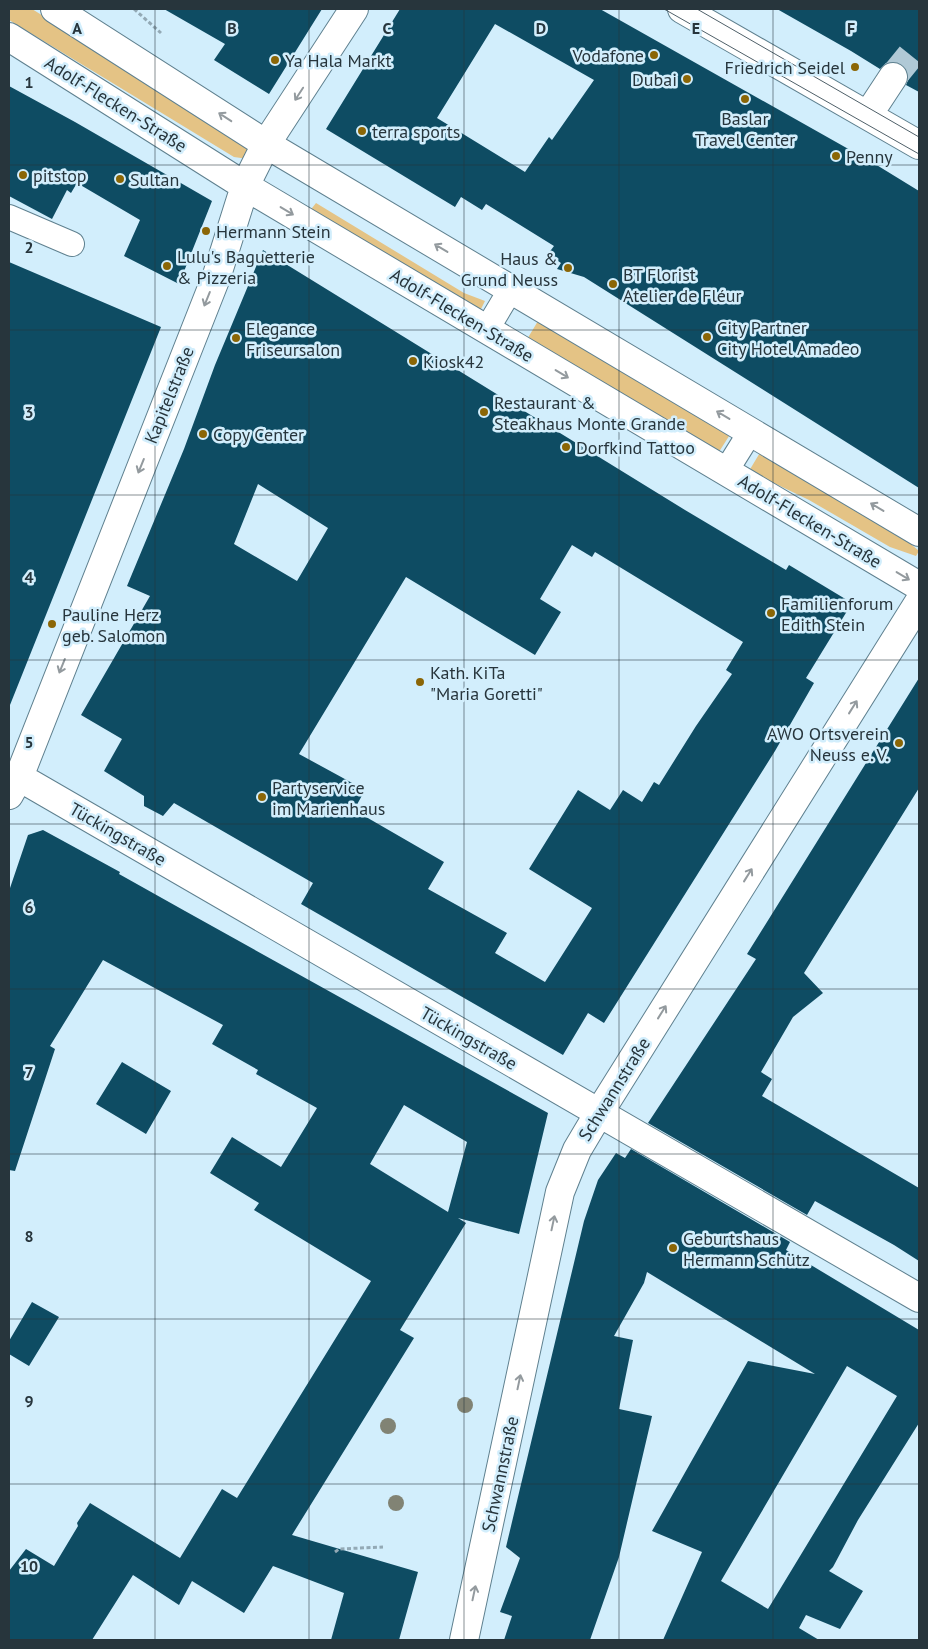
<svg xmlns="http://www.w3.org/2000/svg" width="928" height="1649" viewBox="0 0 928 1649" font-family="'PT Sans',sans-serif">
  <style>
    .green { fill: #e4c385 }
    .building { fill: #0e4c63; fill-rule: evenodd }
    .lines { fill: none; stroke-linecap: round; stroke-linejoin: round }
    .minor-tunnel { stroke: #b0c9d6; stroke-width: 28; stroke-dasharray: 28 14; stroke-linecap: butt }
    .service-casing { stroke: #5f808f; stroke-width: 26 }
    .minor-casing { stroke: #5f808f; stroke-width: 30 }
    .path { stroke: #93a9b5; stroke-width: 3; stroke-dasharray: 4 2.5; stroke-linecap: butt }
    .service { stroke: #fff; stroke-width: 24 }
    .minor { stroke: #fff; stroke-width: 28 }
    .tram { stroke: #4f6069; stroke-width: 1 }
    .tree { fill: #818374 }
    .oneway { stroke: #939a9e }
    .grid { fill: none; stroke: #27353c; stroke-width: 1; stroke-opacity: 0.55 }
    .poi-dot { fill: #8b6606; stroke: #d2eefc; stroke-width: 2 }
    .labels { text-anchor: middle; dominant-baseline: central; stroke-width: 5; stroke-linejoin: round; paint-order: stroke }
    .poi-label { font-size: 18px; fill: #27353c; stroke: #d2eefc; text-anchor: start }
    .street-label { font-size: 18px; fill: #27353c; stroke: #d2eefc }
    .grid-label { font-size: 16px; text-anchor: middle; font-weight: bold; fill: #27353c; stroke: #d2eefc; stroke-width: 5; stroke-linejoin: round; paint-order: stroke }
  </style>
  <rect width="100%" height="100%" fill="#d2eefc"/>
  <path class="green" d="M9,9H32L245,141L251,154L248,159L234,157L9,20Z
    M316,203L464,293L485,301L479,313L309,212Z
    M538,321L731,433L717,455L526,341Z
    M761,451L899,534L919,551L916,556L890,547L809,500L749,471Z"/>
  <path class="building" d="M164,9H322L269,94L214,60L225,44Z
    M400,9H600L875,164L919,191V488L584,277L557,269L561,263L548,254L554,246L486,204L482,210L461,197L455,207L326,129ZM495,24L594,80L552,140L549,137L525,172L437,118Z
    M777,9H919V92L906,85L909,78L907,70L901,64L894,61L886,63L880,69L851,51Z
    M9,86L75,122L212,201L179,284L124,256L140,220L77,183L71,193L67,190L52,219L9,196Z
    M263,250L685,510L786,570L789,565L852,603L806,678L814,683L775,751L604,1023L588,1013L563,1055L301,904L313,883L174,803L163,816L144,806V796L104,771L122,739L81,715L150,596L127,586L184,449L215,365ZM258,484L328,528L297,581L234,544ZM572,545L592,557L595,552L743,642L726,670L732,674L696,726L659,785L654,782L642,802L623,790L610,810L578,790L529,869L592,908L545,982L495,953L507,933L428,889L444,862L354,810L365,790L299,754L406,577L535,655L561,612L540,599Z
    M9,262L161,327L10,705H9Z
    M919,678V788L804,973L823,993L793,1017L761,1072L772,1079L762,1096L919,1188V1261L894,1245L815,1201L807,1215L648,1123L756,959L747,954Z
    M43,830L120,872L119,874L185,911L548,1113L519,1234L458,1218L466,1223L400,1330L414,1338L292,1535L418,1572L399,1640H331L344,1593L273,1566L244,1613L192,1581L179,1605L133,1575L92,1640H9V1571L26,1549L54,1566L78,1526L77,1523L90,1503L180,1558L222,1489L237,1498L371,1281L254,1210L259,1203L210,1173L232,1137L281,1167L317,1108L256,1074L258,1070L212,1044L223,1025L103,960L50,1046L55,1049L15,1171L9,1170V891L28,835ZM404,1105L467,1142L448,1212L370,1164Z
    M122,1062L171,1091L146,1134L96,1104Z
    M631,1149L790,1242L786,1250L919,1330V1423L858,1520L833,1567L829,1571L863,1591L840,1629L806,1615L799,1628L819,1640H663L702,1552L652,1531L748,1361L815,1374L647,1272L644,1283L614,1336L633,1340L619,1409L652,1416L619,1557L590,1640H504L512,1616L500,1612L520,1558L506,1547L584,1221L598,1180L616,1153L625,1158ZM847,1366L897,1396L768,1609L721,1581Z
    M32,1302L59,1317L29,1366L9,1354V1341Z"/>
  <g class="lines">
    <path class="minor-tunnel" d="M893,77L919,45"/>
    <defs>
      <path id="service" d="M9,217L72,244
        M487,329L511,289
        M726,471L751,431"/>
      <path id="minor" d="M55,9L266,144L919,532
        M682,9L919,145
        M9,37L245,186L919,586
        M868,115L893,77
        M19,777L919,1298
        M9,795L19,777L217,275L245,186L266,144L354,9
        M464,1640L560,1192L577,1150L599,1113L919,602"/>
    </defs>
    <use href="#service" class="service-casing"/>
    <use href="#minor" class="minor-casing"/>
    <path class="path" d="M134,9L161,33
      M335,1552L339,1549L383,1547"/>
    <use href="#service" class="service"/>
    <use href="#minor" class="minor"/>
    <path class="tram" d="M664,9L919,154
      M697,9L919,137"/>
  </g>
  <g class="tree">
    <circle cx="465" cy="1405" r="8"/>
    <circle cx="388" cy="1426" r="8"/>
    <circle cx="396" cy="1503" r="8"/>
  </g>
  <defs><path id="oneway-shaft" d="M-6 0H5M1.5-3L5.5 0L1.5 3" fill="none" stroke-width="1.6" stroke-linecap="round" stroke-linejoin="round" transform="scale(1.25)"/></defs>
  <g class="oneway">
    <use href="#oneway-shaft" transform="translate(299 94) rotate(123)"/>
    <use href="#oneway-shaft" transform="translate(225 117) rotate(-147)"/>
    <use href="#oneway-shaft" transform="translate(287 211) rotate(31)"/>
    <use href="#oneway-shaft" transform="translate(441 248) rotate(-149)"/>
    <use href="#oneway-shaft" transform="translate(207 299) rotate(112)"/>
    <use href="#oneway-shaft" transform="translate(562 374) rotate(31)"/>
    <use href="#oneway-shaft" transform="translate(723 415) rotate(-149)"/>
    <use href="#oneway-shaft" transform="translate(141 466) rotate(112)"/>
    <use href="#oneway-shaft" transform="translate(877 507) rotate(-149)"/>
    <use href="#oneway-shaft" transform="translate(903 576) rotate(31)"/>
    <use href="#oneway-shaft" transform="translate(62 666) rotate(112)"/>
    <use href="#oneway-shaft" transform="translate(853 707) rotate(-58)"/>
    <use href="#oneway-shaft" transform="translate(748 875) rotate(-58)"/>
    <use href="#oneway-shaft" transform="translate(662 1012) rotate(-58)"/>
    <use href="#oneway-shaft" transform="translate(553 1223) rotate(-78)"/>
    <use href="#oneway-shaft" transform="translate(519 1382) rotate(-78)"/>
    <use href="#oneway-shaft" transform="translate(474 1593) rotate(-78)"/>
  </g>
  <path class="grid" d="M155,9V1640M309,9V1640M464,9V1640M619,9V1640M773,9V1640M9,165H919M9,330H919M9,495H919M9,660H919M9,824H919M9,989H919M9,1154H919M9,1319H919M9,1484H919"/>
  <g class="poi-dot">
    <circle cx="654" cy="55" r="5"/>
    <circle cx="275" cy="60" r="5"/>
    <circle cx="855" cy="67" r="5"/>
    <circle cx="687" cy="79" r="5"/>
    <circle cx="745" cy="99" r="5"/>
    <circle cx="362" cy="131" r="5"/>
    <circle cx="836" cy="156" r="5"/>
    <circle cx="23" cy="175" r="5"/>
    <circle cx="120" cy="179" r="5"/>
    <circle cx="206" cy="231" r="5"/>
    <circle cx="167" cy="266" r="5"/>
    <circle cx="568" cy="268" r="5"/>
    <circle cx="613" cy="284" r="5"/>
    <circle cx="707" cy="337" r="5"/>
    <circle cx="236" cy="338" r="5"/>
    <circle cx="413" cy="361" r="5"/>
    <circle cx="484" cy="412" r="5"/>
    <circle cx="203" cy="434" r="5"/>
    <circle cx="566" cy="447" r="5"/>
    <circle cx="771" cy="613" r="5"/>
    <circle cx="52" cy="624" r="5"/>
    <circle cx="420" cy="682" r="5"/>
    <circle cx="899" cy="743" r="5"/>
    <circle cx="262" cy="797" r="5"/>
    <circle cx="673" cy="1248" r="5"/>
  </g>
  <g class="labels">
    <g class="poi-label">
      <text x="644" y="55" text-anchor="end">Vodafone</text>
      <text x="285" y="60">Ya Hala Markt</text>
      <text x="845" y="67" text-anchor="end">Friedrich Seidel</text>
      <text x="677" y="79" text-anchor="end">Dubai</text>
      <text x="745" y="118" text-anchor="middle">Baslar<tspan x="745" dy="21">Travel Center</tspan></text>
      <text x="372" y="131">terra sports</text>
      <text x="846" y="156">Penny</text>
      <text x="33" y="175">pitstop</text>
      <text x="130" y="179">Sultan</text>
      <text x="216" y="231">Hermann Stein</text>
      <text x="177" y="256">Lulu's Baguetterie<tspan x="177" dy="21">&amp; Pizzeria</tspan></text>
      <text x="558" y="258" text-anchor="end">Haus &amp;<tspan x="558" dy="21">Grund Neuss</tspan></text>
      <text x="623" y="274">BT Florist<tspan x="623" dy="21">Atelier de Fléur</tspan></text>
      <text x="717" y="327">City Partner<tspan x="717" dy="21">City Hotel Amadeo</tspan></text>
      <text x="246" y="328">Elegance<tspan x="246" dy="21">Friseursalon</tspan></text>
      <text x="423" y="361">Kiosk42</text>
      <text x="494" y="402">Restaurant &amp;<tspan x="494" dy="21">Steakhaus Monte Grande</tspan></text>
      <text x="213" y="434">Copy Center</text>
      <text x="576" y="447">Dorfkind Tattoo</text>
      <text x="781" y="603">Familienforum<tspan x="781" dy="21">Edith Stein</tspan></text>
      <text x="62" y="614">Pauline Herz<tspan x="62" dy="21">geb. Salomon</tspan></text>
      <text x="430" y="672">Kath. KiTa<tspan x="430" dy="21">"Maria Goretti"</tspan></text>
      <text x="889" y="733" text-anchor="end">AWO Ortsverein<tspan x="889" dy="21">Neuss e. V.</tspan></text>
      <text x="272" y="787">Partyservice<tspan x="272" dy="21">im Marienhaus</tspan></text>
      <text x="683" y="1238">Geburtshaus<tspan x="683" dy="21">Hermann Schütz</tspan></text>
    </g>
    <g class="street-label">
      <text transform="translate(116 104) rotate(32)">Adolf-Flecken-Straße</text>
      <text transform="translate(462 315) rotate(31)">Adolf-Flecken-Straße</text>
      <text transform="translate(169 395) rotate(-68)">Kapitelstraße</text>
      <text transform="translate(810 521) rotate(31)">Adolf-Flecken-Straße</text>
      <text transform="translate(118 834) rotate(30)">Tückingstraße</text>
      <text transform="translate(469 1038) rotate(30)">Tückingstraße</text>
      <text transform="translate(614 1089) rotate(-58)">Schwannstraße</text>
      <text transform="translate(500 1474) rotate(-78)">Schwannstraße</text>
    </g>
  </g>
  <g class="grid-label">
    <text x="77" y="34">A</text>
    <text x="232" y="34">B</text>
    <text x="387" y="34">C</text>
    <text x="541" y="34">D</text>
    <text x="696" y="34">E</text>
    <text x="851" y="34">F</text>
    <text x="29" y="88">1</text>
    <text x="29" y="253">2</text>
    <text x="29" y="418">3</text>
    <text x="29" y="583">4</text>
    <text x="29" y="748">5</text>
    <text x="29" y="913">6</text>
    <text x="29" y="1078">7</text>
    <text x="29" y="1242">8</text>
    <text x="29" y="1407">9</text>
    <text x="29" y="1572">10</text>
  </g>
  <rect width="928" height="1649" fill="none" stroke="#27353c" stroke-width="20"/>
</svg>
